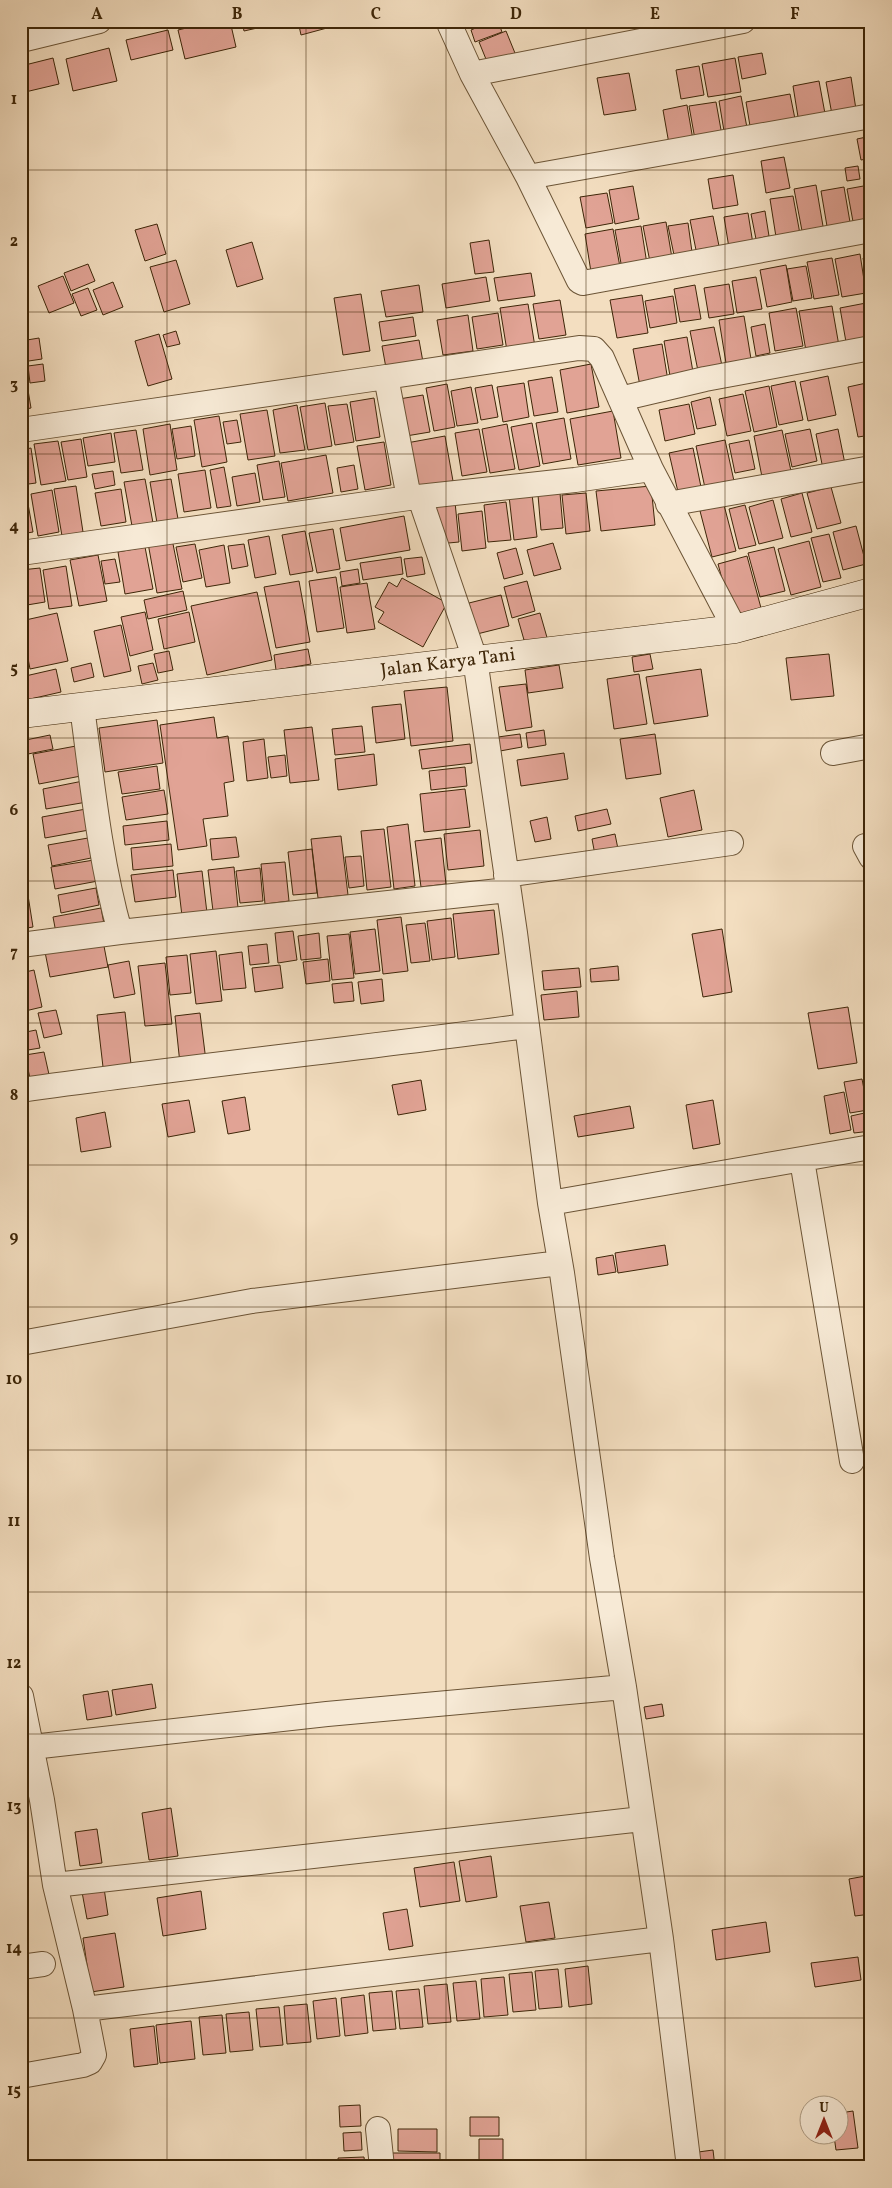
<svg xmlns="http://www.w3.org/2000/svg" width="892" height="2188" viewBox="0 0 892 2188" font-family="Vollkorn,serif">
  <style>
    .building { fill: #e1a395; stroke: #3e2608 }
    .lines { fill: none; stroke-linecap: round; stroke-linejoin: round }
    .street-casing { stroke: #6b5436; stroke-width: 26 }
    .secondary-casing { stroke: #3e2608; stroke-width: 29 }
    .street { stroke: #f7ead6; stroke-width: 24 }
    .secondary { stroke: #f7ead6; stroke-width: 28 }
    .grid { fill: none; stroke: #3e2608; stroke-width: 1; stroke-opacity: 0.55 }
    .labels { text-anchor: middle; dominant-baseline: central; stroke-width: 4.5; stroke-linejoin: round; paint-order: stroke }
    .street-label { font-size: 19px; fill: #3e2608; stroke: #f7ead6 }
    .neatline { fill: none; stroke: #3e2608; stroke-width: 2 }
    .grid-label { font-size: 16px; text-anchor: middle; font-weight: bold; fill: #3e2608 }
  </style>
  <rect width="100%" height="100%" fill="#f3dec0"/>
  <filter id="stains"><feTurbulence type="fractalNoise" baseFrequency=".004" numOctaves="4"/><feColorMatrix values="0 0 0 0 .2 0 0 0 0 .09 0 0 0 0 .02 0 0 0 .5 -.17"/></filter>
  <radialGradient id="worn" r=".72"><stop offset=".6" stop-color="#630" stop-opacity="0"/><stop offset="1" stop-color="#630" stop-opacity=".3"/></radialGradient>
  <path class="building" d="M216,21H230L236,47L185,59L178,30Z
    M242,21H283L284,22L244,31Z
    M298,21H325L327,28L301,35Z
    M492,21H498L502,32L475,42L471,30Z
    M168,30L173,50L131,60L126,40Z
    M506,31L517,58L490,69L479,42Z
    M109,48L117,81L73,91L66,59Z
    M762,53L766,74L742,79L738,57Z
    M53,58L59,84L21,93V66Z
    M735,58L741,92L708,97L702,64Z
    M699,66L704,95L681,99L676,70Z
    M629,73L636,110L604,115L597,78Z
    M851,77L857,116L833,120L826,82Z
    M819,81L826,119L799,123L793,86Z
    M790,94L796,124L751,132L746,102Z
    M741,96L748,133L725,137L719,101Z
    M716,102L723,141L696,145L689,106Z
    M687,105L693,140L669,144L663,110Z
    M871,136V158L861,160L857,139Z
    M784,157L790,188L766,193L761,161Z
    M858,166L860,179L847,181L845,168Z
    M733,175L738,205L713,209L708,179Z
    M816,185L824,232L803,236L794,189Z
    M869,185L871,224L854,227L847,189Z
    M633,186L639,219L615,224L609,190Z
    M844,187L851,228L828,232L821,191Z
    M607,193L613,223L586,228L580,197Z
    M793,196L800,234L776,237L770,199Z
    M765,211L769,236L756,239L751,214Z
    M748,213L753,244L729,248L724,217Z
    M713,216L719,246L696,250L690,220Z
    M666,222L672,258L650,262L643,226Z
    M688,223L692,252L674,255L668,226Z
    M157,224L166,254L145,261L135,230Z
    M641,226L647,264L622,269L615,230Z
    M613,229L620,267L591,272L585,234Z
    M489,240L494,272L475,274L470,243Z
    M252,242L263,279L237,287L226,250Z
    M860,254L866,293L842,297L835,259Z
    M871,256V292H869L863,258Z
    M832,258L839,295L814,299L807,262Z
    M176,260L190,304L164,312L150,267Z
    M88,264L95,281L71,291L64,273Z
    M786,265L792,302L767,307L760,270Z
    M806,266L812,298L793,301L787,269Z
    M531,273L535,296L498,301L494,278Z
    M63,276L74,303L49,313L38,286Z
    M486,277L490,301L446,308L442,284Z
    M756,277L762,309L737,313L732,281Z
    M113,282L123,307L103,315L93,290Z
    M729,284L734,314L709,318L704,288Z
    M419,285L423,312L386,317L381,291Z
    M695,285L701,319L680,322L674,289Z
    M88,288L97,310L81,316L72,294Z
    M361,294L370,351L343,355L334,298Z
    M642,295L648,333L617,338L610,300Z
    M673,296L677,323L650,328L645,301Z
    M560,300L566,335L539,339L533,304Z
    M866,303L871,338L846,342L840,308Z
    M528,304L535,347L507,351L500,308Z
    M832,306L839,346L806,351L799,311Z
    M796,308L803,346L775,351L769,313Z
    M498,313L503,345L477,349L472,317Z
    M468,315L473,351L443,355L437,320Z
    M744,316L751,359L726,363L719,320Z
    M413,317L416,336L382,341L379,322Z
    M765,324L770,353L756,356L751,327Z
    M714,327L722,366L698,371L690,331Z
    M176,331L180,344L167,347L163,335Z
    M159,334L172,379L148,386L135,341Z
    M687,337L693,372L670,376L664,341Z
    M39,338L42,359L22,362L21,341Z
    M419,340L423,362L386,368L382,346Z
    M662,344L668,381L640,386L633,349Z
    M43,364L45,381L30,383L28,366Z
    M591,364L599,407L567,413L560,370Z
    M25,372L31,408L21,410V373Z
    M828,376L836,415L808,421L800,382Z
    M552,377L558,412L534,416L528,381Z
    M795,381L803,420L779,425L771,386Z
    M871,382V435L858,437L848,387Z
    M524,383L529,417L503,422L497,387Z
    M447,384L455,427L434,431L426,388Z
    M492,385L498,417L481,420L475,388Z
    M769,386L777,427L754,432L745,391Z
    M471,387L478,423L457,426L451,391Z
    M743,394L751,431L727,436L719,399Z
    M423,395L430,432L400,437L393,400Z
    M710,397L716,425L697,429L691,402Z
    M374,398L380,437L356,441L350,402Z
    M325,403L332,446L308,450L300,407Z
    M347,404L354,442L335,445L328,406Z
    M689,404L695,434L665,441L659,410Z
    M297,405L305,450L280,453L273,410Z
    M267,410L275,456L248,460L240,414Z
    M613,411L621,458L578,465L570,419Z
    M219,416L227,462L202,467L194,420Z
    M564,418L571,459L543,464L536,423Z
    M237,420L241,442L227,444L223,422Z
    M532,423L540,466L519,470L511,427Z
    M170,424L177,470L150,475L143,429Z
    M507,424L515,469L490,473L482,429Z
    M191,426L195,456L177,459L172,429Z
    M479,429L487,472L462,476L455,433Z
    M810,429L817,461L792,467L785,434Z
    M838,429L845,464L823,469L816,434Z
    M136,430L143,470L121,473L114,433Z
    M782,430L791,471L762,477L754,436Z
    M111,433L115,462L88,466L83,438Z
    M445,436L453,481L409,489L401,444Z
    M81,439L87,477L68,480L61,442Z
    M725,440L734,481L705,488L696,446Z
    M749,440L755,469L735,473L729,444Z
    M58,441L66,481L41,485L34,444Z
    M384,442L391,485L365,490L357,446Z
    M31,448L36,483L21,485V450Z
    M693,448L701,487L678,492L669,453Z
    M326,455L333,493L288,501L281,463Z
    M279,461L285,497L263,500L257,465Z
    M354,465L358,489L341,492L337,468Z
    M224,467L231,506L217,508L210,470Z
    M205,470L211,508L184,512L178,474Z
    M113,471L115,485L95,489L92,474Z
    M255,473L260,502L237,506L232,477Z
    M145,479L153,523L132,526L124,482Z
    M171,479L178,519L157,523L150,482Z
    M76,486L83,532L62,536L54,489Z
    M651,486L655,525L601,531L596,491Z
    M831,487L841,523L817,529L807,493Z
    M121,489L126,522L101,526L95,493Z
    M52,490L59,532L38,536L31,494Z
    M560,493L563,528L541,530L538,495Z
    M586,493L590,531L566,534L562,495Z
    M802,493L812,532L791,537L781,499Z
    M532,494L537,537L514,540L509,496Z
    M27,498L33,532L21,534V499Z
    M773,500L783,538L759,544L749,507Z
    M455,502L459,542L438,544L434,505Z
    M506,502L511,540L488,542L484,505Z
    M724,505L736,551L712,557L700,511Z
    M745,505L756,545L739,549L729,509Z
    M482,511L486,548L462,551L458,514Z
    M404,516L410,550L346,561L340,528Z
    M856,526L866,564L843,570L833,532Z
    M333,529L340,569L317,573L309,533Z
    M305,531L313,571L290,575L282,535Z
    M829,534L841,578L823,582L811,538Z
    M269,536L276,574L255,578L248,540Z
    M871,536V564L864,538Z
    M172,539L182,589L157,593L148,543Z
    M809,541L821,587L791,595L778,549Z
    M553,543L561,569L534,576L527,550Z
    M195,544L202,578L183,582L176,547Z
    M244,544L248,566L232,569L228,546Z
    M224,545L230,583L206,587L199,550Z
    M145,547L153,589L125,594L118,552Z
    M774,547L785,591L760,597L748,553Z
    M516,548L523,574L504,579L497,553Z
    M98,555L107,601L79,606L70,560Z
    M747,556L761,608L732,616L718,564Z
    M401,557L403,574L363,580L360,563Z
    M422,557L425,574L407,577L404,559Z
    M115,559L120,582L105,584L101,561Z
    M66,566L72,606L49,609L43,570Z
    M40,568L45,602L21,606V570Z
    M358,569L360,583L342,586L340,572Z
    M336,577L344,628L317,632L309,581Z
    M402,578L447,603L423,647L378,622L384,612L375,607L389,582L397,587Z
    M299,581L310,642L276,648L264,587Z
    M527,581L535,611L512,618L504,587Z
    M367,583L375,629L347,633L340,587Z
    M183,591L187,610L148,619L144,600Z
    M257,592L272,660L207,675L191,606Z
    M501,595L509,626L477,634L469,603Z
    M145,612L153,650L130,656L121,617Z
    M189,612L195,642L164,649L158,619Z
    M57,613L68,661L30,669L21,621Z
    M540,613L548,641L526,647L518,619Z
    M121,625L131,671L104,677L94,631Z
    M308,649L311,664L276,670L274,655Z
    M169,651L173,670L158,673L154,654Z
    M650,654L653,669L634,672L632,657Z
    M829,654L834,696L791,700L786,658Z
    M91,663L94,677L74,682L71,668Z
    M153,663L158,680L142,684L138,666Z
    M559,665L563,688L528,693L525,670Z
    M56,669L61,692L26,700L21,677Z
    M701,669L708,716L654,724L646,677Z
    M639,674L647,724L614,729L607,679Z
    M526,684L532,727L506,731L499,687Z
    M447,687L453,741L411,746L404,691Z
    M401,704L405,739L376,743L372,707Z
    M214,717L217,738L228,736L234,781L224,783L228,816L203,819L207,846L178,850L160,725Z
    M157,720L163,763L105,772L99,728Z
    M362,726L365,752L335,755L332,729Z
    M312,727L319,780L290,783L284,730Z
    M544,730L546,745L528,748L526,733Z
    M520,734L522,747L500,751L498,737Z
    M655,734L661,774L626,779L620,739Z
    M50,735L53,749L23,755L21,741Z
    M264,739L268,778L247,781L243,742Z
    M470,744L472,763L422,769L419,750Z
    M76,746L81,776L39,784L33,754Z
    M564,753L568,779L521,786L517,760Z
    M374,754L377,785L338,790L335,759Z
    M285,755L287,776L271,778L268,757Z
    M157,766L160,789L122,794L118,772Z
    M465,767L467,786L431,790L429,771Z
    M83,781L87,802L46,809L43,789Z
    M465,789L470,827L424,832L420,794Z
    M164,790L168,814L126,820L122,797Z
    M694,790L702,830L668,837L660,798Z
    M86,809L89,830L45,838L42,817Z
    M607,809L611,824L578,831L575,816Z
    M547,817L551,839L535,842L530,821Z
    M167,821L169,840L125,845L123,826Z
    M408,824L415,886L394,889L387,827Z
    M384,829L391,887L367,890L361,831Z
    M480,830L484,866L448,870L444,834Z
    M615,834L618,849L595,855L592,839Z
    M341,836L348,895L318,898L311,839Z
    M236,837L239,857L212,860L210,839Z
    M88,838L91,858L52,866L48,845Z
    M441,838L446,884L421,887L415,841Z
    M171,844L173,866L133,870L131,848Z
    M312,849L317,893L293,895L288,852Z
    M361,856L364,886L349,888L345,857Z
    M94,860L98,881L55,889L51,867Z
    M285,862L289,901L265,904L261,864Z
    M234,867L238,908L213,911L208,870Z
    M260,868L263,901L240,903L236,871Z
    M173,870L176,897L135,902L131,875Z
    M202,871L207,913L182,916L177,874Z
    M96,888L99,905L61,913L58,895Z
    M21,889H27L33,927L21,929Z
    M101,908L105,929L57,938L53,917Z
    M494,910L499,954L458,959L453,914Z
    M401,917L408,971L383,974L377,920Z
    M451,918L455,957L432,960L427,921Z
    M425,923L430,961L411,963L406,925Z
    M375,929L380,971L355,974L350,932Z
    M722,929L732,992L703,997L692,934Z
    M293,931L297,960L278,963L275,933Z
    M319,933L321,958L301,960L298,936Z
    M349,934L354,978L332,980L327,936Z
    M103,941L108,967L50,977L45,952Z
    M267,944L269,963L250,965L248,946Z
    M216,951L222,1001L196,1004L190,954Z
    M242,952L246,988L223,990L219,955Z
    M187,955L191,993L170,995L166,957Z
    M328,959L330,981L306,984L303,962Z
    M129,961L135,994L114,998L108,965Z
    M165,963L172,1024L145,1026L138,966Z
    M280,965L283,988L255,992L252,968Z
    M618,966L619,980L591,982L590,969Z
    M579,968L581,987L544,990L542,971Z
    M34,970L42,1007L21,1012V973Z
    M382,979L384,1001L361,1004L358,982Z
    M352,982L354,1001L334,1003L332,984Z
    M577,991L579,1017L544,1020L541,995Z
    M848,1007L857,1063L818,1069L808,1013Z
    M56,1010L62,1034L44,1038L38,1013Z
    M125,1012L131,1064L103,1067L97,1015Z
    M200,1013L206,1061L180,1064L175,1016Z
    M36,1030L40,1048L22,1051L21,1033Z
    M44,1052L50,1079L31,1083L25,1055Z
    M862,1079L868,1110L850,1113L844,1082Z
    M421,1080L426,1110L398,1115L392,1085Z
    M844,1092L851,1130L830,1134L824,1096Z
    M245,1097L250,1130L228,1134L222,1101Z
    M189,1100L195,1132L168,1137L162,1104Z
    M713,1100L720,1144L693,1149L686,1105Z
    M630,1106L634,1128L578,1137L574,1116Z
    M105,1112L111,1147L81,1152L76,1118Z
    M869,1112L871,1131L854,1133L851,1116Z
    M665,1245L668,1265L618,1273L615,1253Z
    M613,1255L616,1272L598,1275L596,1258Z
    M152,1684L156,1708L116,1715L112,1690Z
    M108,1691L112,1716L87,1720L83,1695Z
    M662,1704L664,1716L646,1719L644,1707Z
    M171,1808L178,1856L149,1860L142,1813Z
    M97,1829L102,1863L80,1866L75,1832Z
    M491,1856L497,1897L466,1902L459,1861Z
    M454,1862L460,1901L420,1907L414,1868Z
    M871,1875V1914L855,1916L849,1879Z
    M104,1888L108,1915L87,1919L82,1892Z
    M201,1891L206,1929L163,1936L157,1898Z
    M549,1902L555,1938L526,1942L520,1906Z
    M407,1909L413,1946L389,1950L383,1913Z
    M766,1922L770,1952L716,1960L712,1930Z
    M115,1933L124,1987L91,1992L83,1938Z
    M858,1957L861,1980L815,1987L811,1963Z
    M588,1966L592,2004L569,2007L565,1969Z
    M558,1969L562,2007L539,2009L535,1971Z
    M532,1972L536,2010L513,2012L509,1974Z
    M504,1977L508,2015L484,2017L481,1979Z
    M476,1981L480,2019L457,2021L453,1983Z
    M447,1984L451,2022L428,2024L424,1986Z
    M419,1989L423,2027L400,2029L396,1991Z
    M392,1991L396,2029L373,2031L369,1993Z
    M364,1995L368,2033L345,2036L341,1998Z
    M336,1998L340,2036L317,2039L313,2001Z
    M307,2004L311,2042L287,2044L284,2006Z
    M279,2007L283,2045L260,2047L256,2009Z
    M249,2012L253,2050L230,2052L226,2014Z
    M222,2015L226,2053L203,2055L199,2017Z
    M191,2021L195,2059L160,2063L156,2025Z
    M154,2026L158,2064L134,2067L130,2029Z
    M360,2105L361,2126L340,2127L339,2106Z
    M853,2111L858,2148L836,2150L834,2136H840V2113Z
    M470,2117H499V2136H470Z
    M398,2129H437V2152L398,2151Z
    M361,2132L362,2150L344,2151L343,2133Z
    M479,2139H503V2161H479Z
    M713,2150L715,2167H693L691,2153Z
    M392,2153H440V2167H392Z
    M364,2157L365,2167H339L338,2158Z"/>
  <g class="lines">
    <defs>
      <path id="street" d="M448,21L472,74L528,177L579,281L583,283L871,230
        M21,40L99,21
        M472,74L743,21
        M528,177L871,116
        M620,399L705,379L871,348
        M21,430L386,377
        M409,498L386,377L579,348L594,349L602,358L651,469
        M420,498L475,659L515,933L550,1203L562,1273L602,1558L624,1687L661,1939L689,2167
        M668,504L871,468
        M21,553L409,498L575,480L651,469L735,629
        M82,707C92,781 100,861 120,932L508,890
        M833,753L871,746
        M871,845L865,846L871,857
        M506,875L731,843
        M21,945L120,932
        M21,1090C189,1066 358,1049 526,1026
        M802,1160L852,1461
        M550,1203L871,1147
        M21,1343L252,1301L560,1263
        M21,1696L42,1800L55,1885L85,2009L94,2055L90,2062L83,2065L21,2076
        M32,1747L327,1714L624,1687
        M55,1885L642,1819
        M21,1967L43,1964
        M85,2009L661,1939
        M378,2129L382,2167"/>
      <path id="secondary" d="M21,714L735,629L871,592"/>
    </defs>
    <use href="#street" class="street-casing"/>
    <use href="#secondary" class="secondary-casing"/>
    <use href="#street" class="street"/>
    <use href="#secondary" class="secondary"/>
  </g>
  <path class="grid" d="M167,21V2167M306,21V2167M446,21V2167M586,21V2167M725,21V2167M21,170H871M21,312H871M21,454H871M21,596H871M21,738H871M21,881H871M21,1023H871M21,1165H871M21,1307H871M21,1450H871M21,1592H871M21,1734H871M21,1876H871M21,2018H871"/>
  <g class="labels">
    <g class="street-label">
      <text transform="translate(448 663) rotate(-7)">Jalan Karya Tani</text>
    </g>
  </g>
  <rect width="892" height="2188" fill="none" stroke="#f3dec0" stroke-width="55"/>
  <g transform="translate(824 2120)"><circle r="24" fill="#f7ead6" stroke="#ad9c84"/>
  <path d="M0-4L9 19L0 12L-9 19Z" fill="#8f2418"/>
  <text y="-8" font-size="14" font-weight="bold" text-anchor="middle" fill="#3e2608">U</text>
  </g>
  <rect x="28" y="28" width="836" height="2132" class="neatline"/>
  <g class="grid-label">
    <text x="97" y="19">A</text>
    <text x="237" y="19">B</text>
    <text x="376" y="19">C</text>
    <text x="516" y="19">D</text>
    <text x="655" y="19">E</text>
    <text x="795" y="19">F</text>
    <text x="14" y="104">1</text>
    <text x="14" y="246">2</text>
    <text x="14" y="389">3</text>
    <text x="14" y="531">4</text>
    <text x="14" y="673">5</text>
    <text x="14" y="815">6</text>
    <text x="14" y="957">7</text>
    <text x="14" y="1100">8</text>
    <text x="14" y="1242">9</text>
    <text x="14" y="1384">10</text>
    <text x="14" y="1526">11</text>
    <text x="14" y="1668">12</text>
    <text x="14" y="1811">13</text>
    <text x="14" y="1953">14</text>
    <text x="14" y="2095">15</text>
  </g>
  <rect width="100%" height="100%" filter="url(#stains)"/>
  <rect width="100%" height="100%" fill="url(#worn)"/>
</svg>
